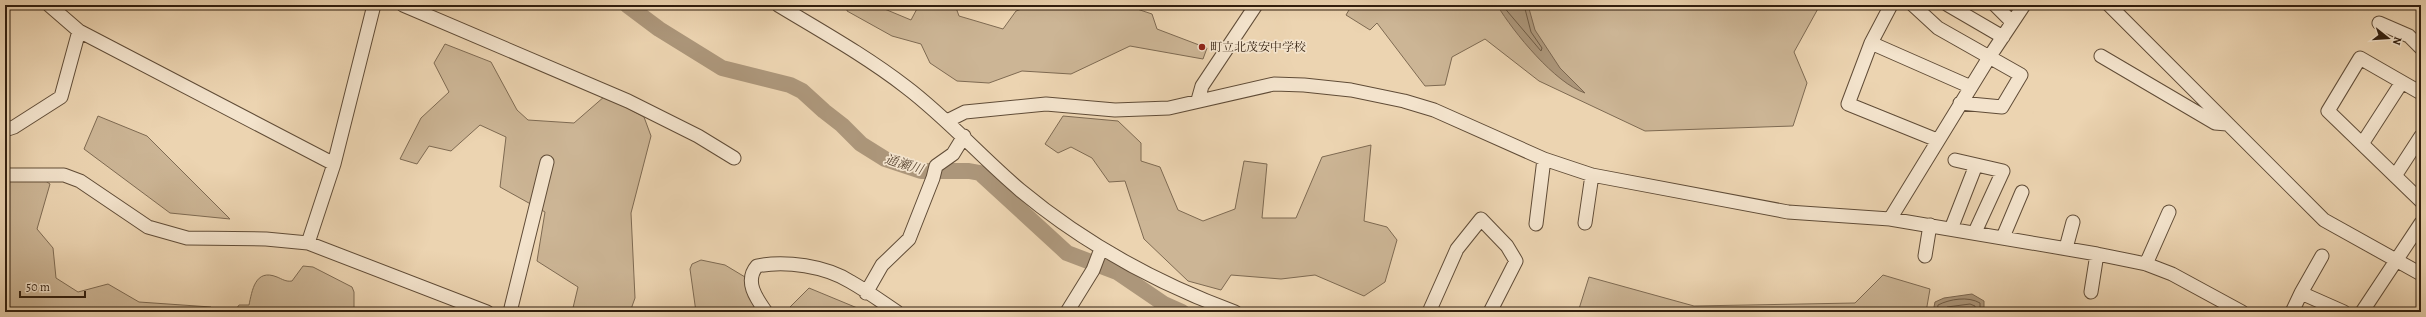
<svg xmlns="http://www.w3.org/2000/svg" width="2426" height="317" viewBox="0 0 2426 317" font-family="Alegreya,'Noto Serif JP',serif">
  <style>
    .green { fill: #ccb595; stroke: #7e6a52 }
    .water { fill: #ac967a; stroke: #7b664f }
    .lines { fill: none; stroke-linecap: round; stroke-linejoin: round }
    .shore { stroke: #6e5a44; stroke-width: 1 }
    .river { stroke: #ac967a; stroke-width: 16 }
    .minor-casing { stroke: #604c37; stroke-width: 15 }
    .minor { stroke: #f3e3cc; stroke-width: 13 }
    .poi-dot { fill: #8f2418; stroke: #f3e3cc; stroke-width: 1.5 }
    .labels { text-anchor: middle; dominant-baseline: central; stroke-width: 3.5; stroke-linejoin: round; paint-order: stroke }
    .poi-label { font-size: 12px; fill: #311e0e; stroke: #f3e3cc; text-anchor: start }
    .water-label { font-size: 13px; font-style: italic; fill: #5c4834; stroke: #f3e3cc }
  </style>
  <rect width="100%" height="100%" fill="#ecd4b1"/>
  <filter id="stains"><feTurbulence type="fractalNoise" baseFrequency=".005" numOctaves="4"/><feColorMatrix values="0 0 0 0 .2 0 0 0 0 .09 0 0 0 0 .02 0 0 0 .5 -.17"/></filter>
  <radialGradient id="worn" r=".72"><stop offset=".6" stop-color="#630" stop-opacity="0"/><stop offset="1" stop-color="#630" stop-opacity=".3"/></radialGradient>
  <path class="green" d="M847,5H875L911,20L919,5H955L959,16L1003,29L1016,11L1033,5H1125L1152,14L1157,29L1207,48L1203,59L1130,46L1071,74L1022,71L989,83L957,81L930,63L921,44L892,36L847,11Z
    M1352,5H1820L1794,52L1807,83L1793,126L1645,131L1539,81L1485,39L1452,57L1445,85L1425,86L1377,23L1370,30L1346,15Z
    M445,44L491,62L517,110L528,120L574,123L605,96L644,117L651,136L631,213L635,298L630,312H572L578,287L537,261L545,212L500,187L506,137L480,125L451,151L429,146L417,164L400,159L421,118L449,92L434,63Z
    M98,116L147,136L230,219L170,213L84,149Z
    M1063,116L1118,121L1141,143V161L1160,167L1178,210L1203,221L1235,209L1244,161L1267,164L1262,218H1296L1322,157L1371,145L1364,221L1387,227L1397,240L1385,282L1364,296L1315,275L1281,279L1231,275L1221,290L1188,281L1144,239L1125,181L1109,182L1092,158L1071,147L1058,153L1045,144Z
    M38,176L50,184L37,229L53,248L56,278L78,292L108,284L139,302L211,307L213,312H5V181Z
    M701,260L725,265L745,277L769,311L779,312H696L690,269L692,264Z
    M303,266L313,267L352,287L354,292V312H234L239,305H249C252,291 255,268 277,277C282,279 286,282 292,281Z
    M1883,275L1930,289L1926,312H1578L1589,277L1694,306L1855,303Z
    M809,288L867,312H785Z"/>
  <path class="water" d="M1497,5H1528L1535,30L1560,68L1585,93C1555,83 1514,33 1497,5Z
    M1972,294L1984,301V312H1933L1935,302L1944,298Z"/>
  <g class="lines">
    <path class="shore" d="M1502,5L1541,51L1542,48L1531,32L1524,5
      M1937,312L1938,305C1950,299 1968,296 1980,303V312
      M1942,312L1947,307L1970,304L1975,306V312"/>
    <path class="river" d="M627,5L659,29L722,68L790,85L802,91L824,111L842,125L861,144L885,159L921,171H969L980,173L1067,253L1117,272L1164,304L1182,312"/>
    <defs>
      <path id="minor" d="M49,5L79,31L334,164
        M403,5L628,101L698,136L734,158
        M778,5C821,31 866,56 906,87C947,118 981,157 1020,190C1085,244 1156,283 1235,312
        M1891,5L1871,43L1848,104L1937,140
        M1913,5L1938,28L2021,75L2002,107L1960,103
        M1948,5L2003,37
        M1995,5L2012,22
        M2109,5L2324,220L2421,274
        M2379,23L2409,36L2421,48
        M1871,43L1971,87
        M2101,56L2215,123L2227,124
        M2421,93L2360,58L2328,111L2421,201
        M1198,100L1202,86L1256,5
        M947,121L965,112L1046,104L1115,110L1169,108L1274,84L1304,85L1351,90L1404,101L1434,110L1544,159L1592,175L1788,212L1890,219L2097,254L2146,264L2172,274L2242,312
        M5,130L14,127L61,97L79,31
        M2362,144L2402,82
        M1955,160L2003,171L1975,232
        M5,175H64L80,181L148,227L187,238L266,239L308,243L487,312
        M2395,176L2421,136
        M1890,219L1990,56L2024,5
        M1585,223L1592,175
        M1536,224L1544,159
        M1951,229L1976,165
        M2003,237L2022,192
        M308,243L334,164L374,5
        M2066,248L2073,222
        M1925,256L1930,225
        M2146,264L2169,212
        M2091,292L2097,254
        M866,293L882,265L909,239L933,178L936,166L953,154L964,136
        M2301,293L2322,256
        M510,312L547,162
        M766,312C756,298 744,281 757,266C785,260 826,266 851,282C867,291 882,302 897,312
        M1067,312L1093,270L1101,249
        M1429,312L1457,249L1481,219L1507,246L1516,261L1490,312
        M2292,312L2301,293L2344,312
        M2362,312L2421,223"/>
    </defs>
    <use href="#minor" class="minor-casing"/>
    <use href="#minor" class="minor"/>
  </g>
  <circle class="poi-dot" cx="1202" cy="47" r="4"/>
  <g class="labels">
    <g class="poi-label">
      <text x="1210" y="47">町立北茂安中学校</text>
    </g>
    <g class="water-label">
      <text transform="translate(904 164) rotate(17)">通瀬川</text>
    </g>
  </g>
  <rect width="2426" height="317" fill="none" stroke="#ecd4b1" stroke-width="20"/>
  <rect x="6" y="6" width="2414" height="305" fill="none" stroke="#311e0e" stroke-width="2"/>
  <rect x="10" y="10" width="2406" height="297" fill="none" stroke="#311e0e"/>
  <g transform="translate(2388 38) rotate(107)" stroke="#f3e3cc" stroke-width="3" paint-order="stroke">
  <path d="M0-3L7 15L0 10L-7 15Z" fill="#311e0e"/>
  <text y="-6" font-size="11" font-weight="bold" text-anchor="middle" fill="#311e0e">N</text>
  </g>
  <path d="M20 291v6h65v-6" fill="none" stroke="#311e0e" stroke-width="2"/>
  <text x="26" y="291" font-size="12" fill="#311e0e" stroke="#f3e3cc" stroke-width="3" paint-order="stroke">50 m</text>
  <rect width="100%" height="100%" filter="url(#stains)"/>
  <rect width="100%" height="100%" fill="url(#worn)"/>
</svg>
